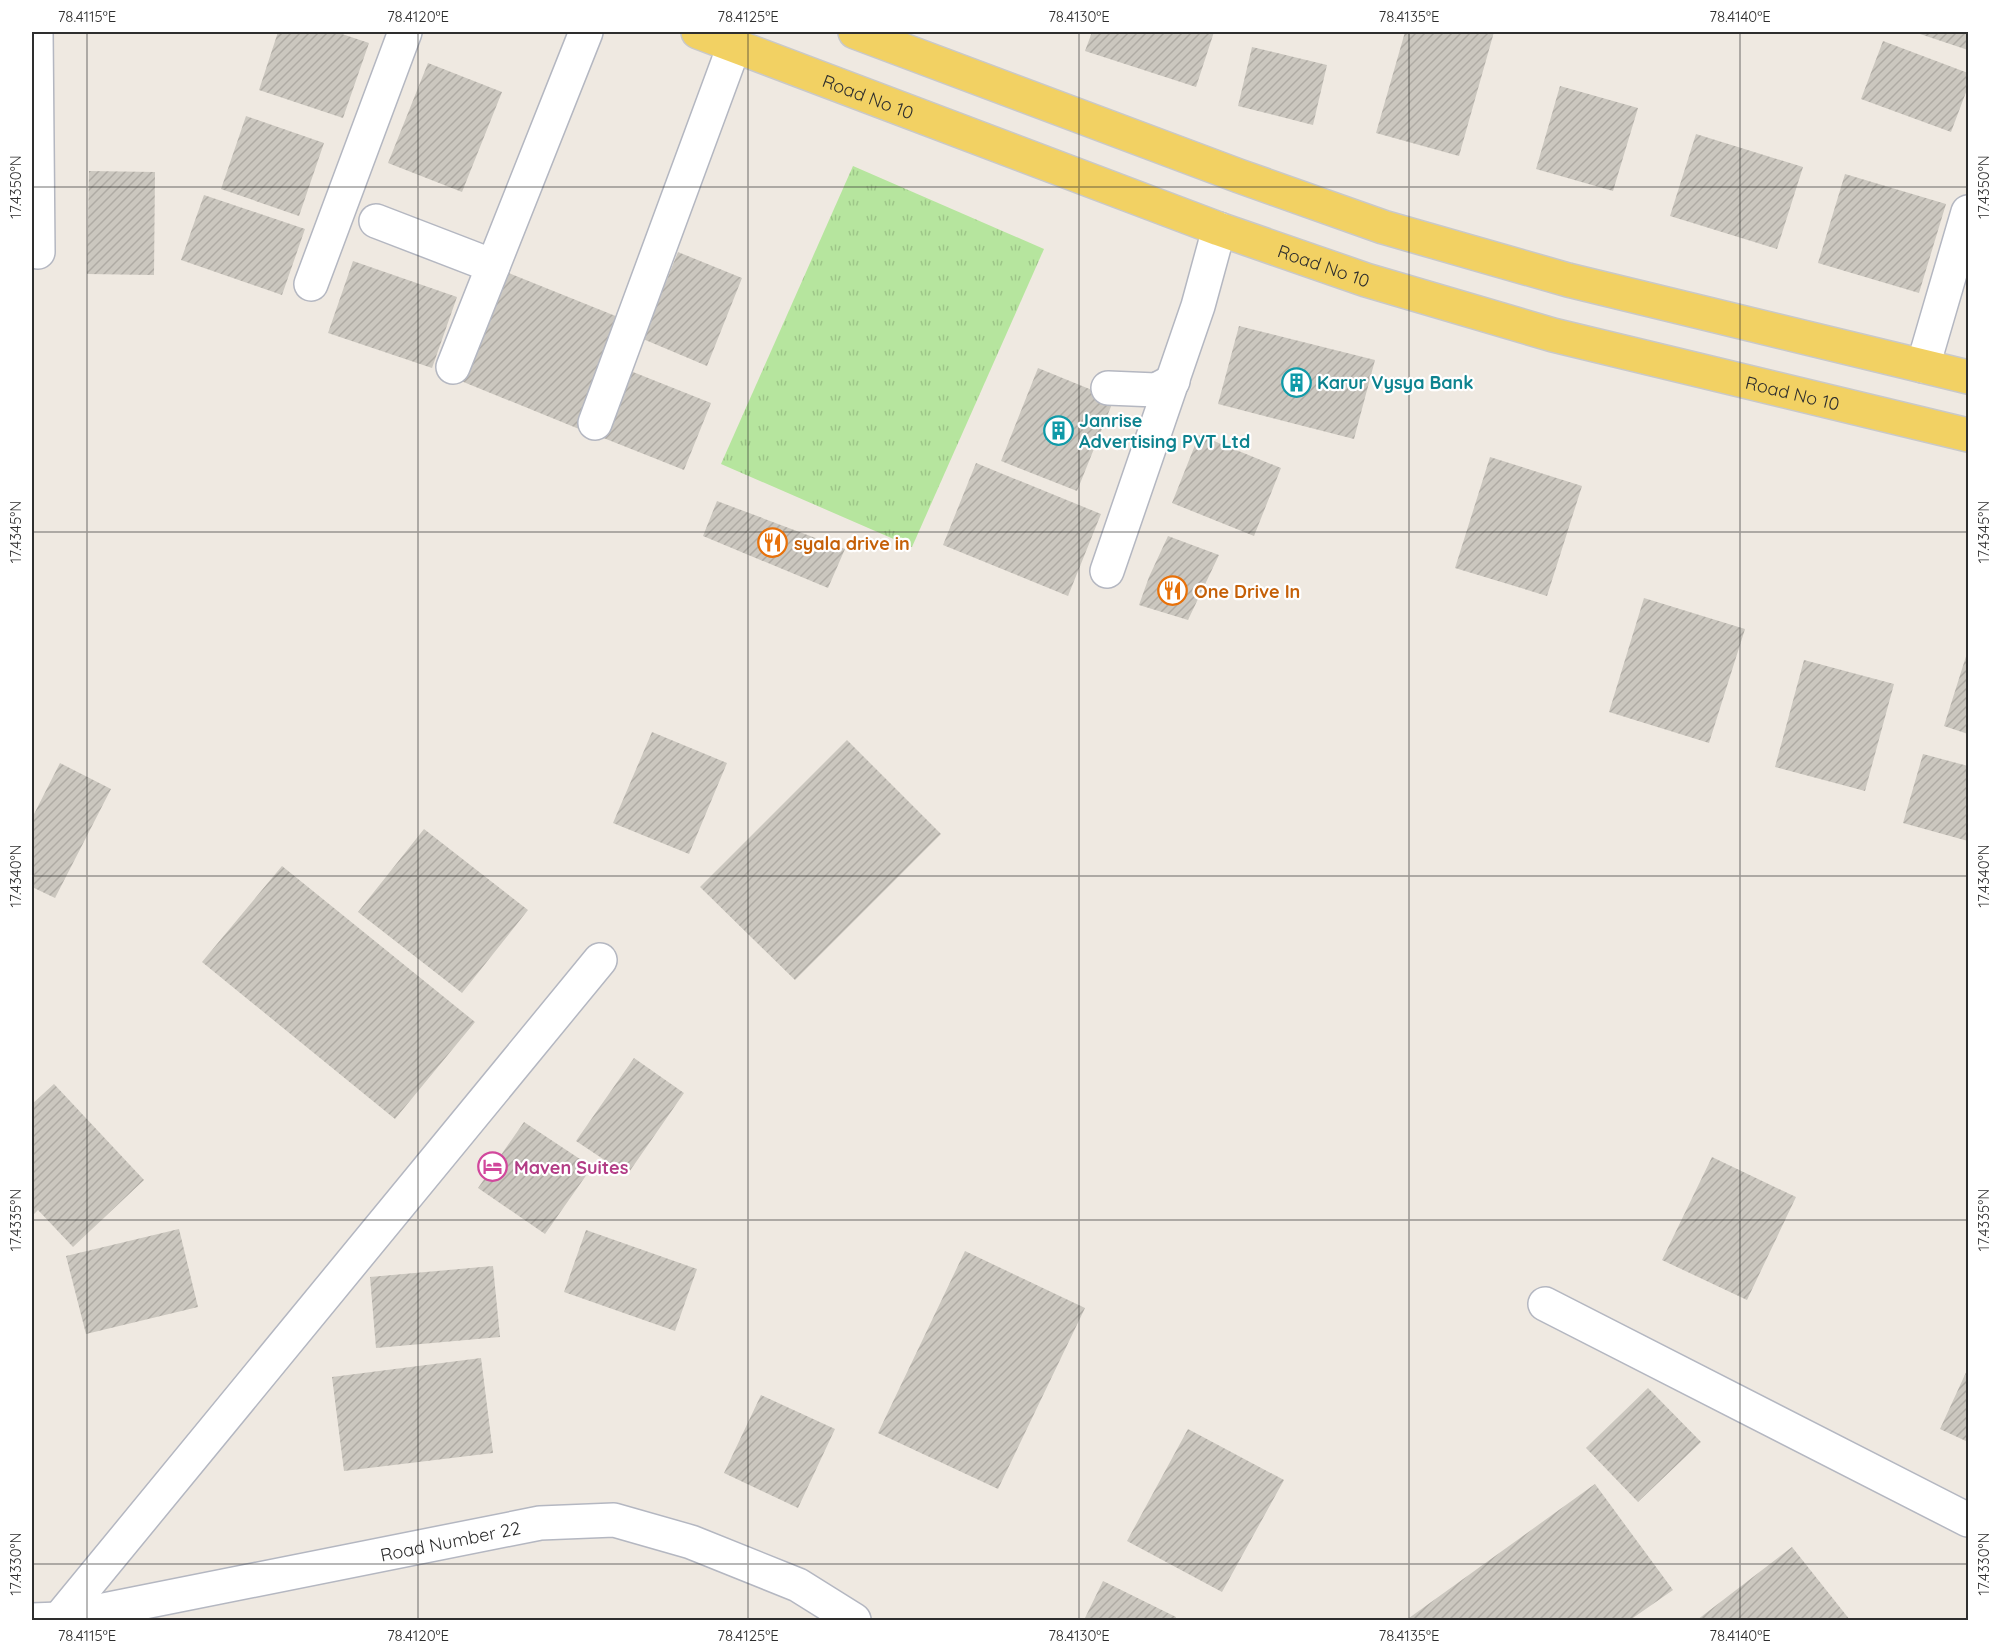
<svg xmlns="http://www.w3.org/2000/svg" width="2000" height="1652" viewBox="0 0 2000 1652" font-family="Quicksand,sans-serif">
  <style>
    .grass { fill: url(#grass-tufts) }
    .building { fill: url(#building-hatch) }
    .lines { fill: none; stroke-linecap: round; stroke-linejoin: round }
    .minor-casing { stroke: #b4b7c1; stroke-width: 36 }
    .major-casing { stroke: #c9c9c9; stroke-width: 36 }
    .minor { stroke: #fff; stroke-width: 33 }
    .major { stroke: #f2d163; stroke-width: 33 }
    .ticks { fill: none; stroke: #2e2e2e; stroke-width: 1.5; stroke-opacity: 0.45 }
    .labels { text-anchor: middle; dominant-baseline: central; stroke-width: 4.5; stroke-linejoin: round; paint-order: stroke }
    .street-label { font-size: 18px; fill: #2e2e2e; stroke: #fff }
    .culture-label { font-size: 18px; font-weight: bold; fill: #0d838f; stroke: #fff; text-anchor: start }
    .food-label { font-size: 18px; font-weight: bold; fill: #c56008; stroke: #fff; text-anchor: start }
    .hotel-label { font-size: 18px; font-weight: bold; fill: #b23c85; stroke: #fff; text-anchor: start }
    .neatline { fill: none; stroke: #2e2e2e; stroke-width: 2 }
    .ticks-label { font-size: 15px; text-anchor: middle; fill: #2e2e2e }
  </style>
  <defs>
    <pattern id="grass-tufts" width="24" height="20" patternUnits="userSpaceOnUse" patternTransform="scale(1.5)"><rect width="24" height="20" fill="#b6e59e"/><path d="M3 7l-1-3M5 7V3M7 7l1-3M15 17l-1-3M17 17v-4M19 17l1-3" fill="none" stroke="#9dc588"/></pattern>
    <pattern id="building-hatch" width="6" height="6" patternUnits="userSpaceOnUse" patternTransform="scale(1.5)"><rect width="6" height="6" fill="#cbc7bf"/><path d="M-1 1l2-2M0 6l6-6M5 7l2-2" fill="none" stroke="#afaba4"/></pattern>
  </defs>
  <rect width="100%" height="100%" fill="#efe9e1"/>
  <path class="grass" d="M853,166L1044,249L912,547L721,464Z"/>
  <path class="building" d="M278,32H336L369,43L343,118L259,90Z
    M1092,32H1214L1196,87L1085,51Z
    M1405,32H1494L1459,156L1376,133Z
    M1914,32H1968V50Z
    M1883,41L1968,73V87L1951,132L1861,99Z
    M1252,47L1327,65L1313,125L1238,106Z
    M428,63L502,92L462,192L388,163Z
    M1560,86L1638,108L1613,191L1536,169Z
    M246,116L324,143L299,216L221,189Z
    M1696,134L1803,167L1777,249L1670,216Z
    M89,171L155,172L154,275L87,274Z
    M1845,174L1946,204L1919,293L1818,263Z
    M204,195L305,229L282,295L181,260Z
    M678,252L742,278L707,366L643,339Z
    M353,261L457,297L432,368L328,333Z
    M506,272L623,319L579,429L461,381Z
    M1239,326L1375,360L1354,439L1218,404Z
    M1038,368L1114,399L1077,491L1001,461Z
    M628,370L711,403L684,470L601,437Z
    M1199,435L1281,468L1254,536L1172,503Z
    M1490,457L1582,486L1547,596L1455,568Z
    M976,463L1101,514L1068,596L943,545Z
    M717,501L845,549L828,588L703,536Z
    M1168,536L1219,555L1188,620L1139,605L1149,577Z
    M1644,598L1745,629L1709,743L1609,712Z
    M1968,650V734L1944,726Z
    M1804,660L1894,684L1865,791L1775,767Z
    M652,732L727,763L689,854L613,823Z
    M847,740L941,834L795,980L700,887Z
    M1923,754L1968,766V841L1903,823Z
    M60,763L111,789L55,898L32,887V818Z
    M424,829L528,910L462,993L358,912Z
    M282,866L475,1022L395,1119L202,962Z
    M634,1058L684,1093L627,1175L576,1141Z
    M54,1084L144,1180L73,1247L38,1210L32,1216V1104Z
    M524,1122L592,1167L545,1234L478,1188Z
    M1712,1157L1796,1197L1747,1300L1662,1260Z
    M179,1229L198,1307L86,1334L66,1256Z
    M586,1230L697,1269L675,1331L564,1292Z
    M965,1251L1085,1308L998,1489L878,1433Z
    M493,1266L500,1337L376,1348L370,1277Z
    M481,1358L493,1453L344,1471L332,1377Z
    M1968,1368V1442L1940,1429Z
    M1648,1388L1701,1442L1638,1502L1586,1448Z
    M761,1395L835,1429L798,1508L724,1473Z
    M1188,1429L1284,1480L1222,1592L1127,1541Z
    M1595,1484L1673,1590L1630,1620H1411L1409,1618Z
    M1792,1547L1850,1620H1697Z
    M1103,1581L1176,1617L1175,1620H1084Z"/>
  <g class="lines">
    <defs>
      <g id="minor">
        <path d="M36,32L38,252"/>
        <path d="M376,221L493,266"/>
        <path d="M311,284L405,32"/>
        <path d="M1923,366L1968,212"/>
        <path d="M453,367L586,32"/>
        <path d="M1108,388L1156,390L1173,381"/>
        <path d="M595,423L734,46"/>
        <path d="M1107,571L1198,306L1219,229"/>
        <path d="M1545,1304L1968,1520"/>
        <path d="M59,1619L600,960"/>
        <path id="s1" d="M32,1620L59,1619L540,1523L614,1520L691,1542L798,1585L854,1620"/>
      </g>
      <g id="major">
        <path id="s2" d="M698,32L1219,229L1366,280L1553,335L1968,435"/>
        <path d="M855,32L1239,176L1383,227L1568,280L1968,377"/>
      </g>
    </defs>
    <use href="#minor" class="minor-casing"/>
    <use href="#major" class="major-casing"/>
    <use href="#minor" class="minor"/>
    <use href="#major" class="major"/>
  </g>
  <path class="ticks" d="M87,32V1620M418,32V1620M748,32V1620M1079,32V1620M1409,32V1620M1740,32V1620M32,187H1968M32,532H1968M32,876H1968M32,1220H1968M32,1564H1968"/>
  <defs>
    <symbol id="building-ring" viewBox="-11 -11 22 22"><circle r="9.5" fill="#fff" stroke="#0f9aa8" stroke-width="1.5"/><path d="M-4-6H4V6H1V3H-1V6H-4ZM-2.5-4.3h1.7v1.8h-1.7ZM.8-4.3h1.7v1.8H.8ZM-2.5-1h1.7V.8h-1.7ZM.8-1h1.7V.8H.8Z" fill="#0f9aa8"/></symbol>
    <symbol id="restaurant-ring" viewBox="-11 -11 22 22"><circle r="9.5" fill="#fff" stroke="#e8710a" stroke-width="1.5"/><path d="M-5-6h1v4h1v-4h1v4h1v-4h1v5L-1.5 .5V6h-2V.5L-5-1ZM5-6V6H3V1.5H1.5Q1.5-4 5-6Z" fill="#e8710a"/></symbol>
    <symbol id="hotel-ring" viewBox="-11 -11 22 22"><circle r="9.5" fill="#fff" stroke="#d1479c" stroke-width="1.5"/><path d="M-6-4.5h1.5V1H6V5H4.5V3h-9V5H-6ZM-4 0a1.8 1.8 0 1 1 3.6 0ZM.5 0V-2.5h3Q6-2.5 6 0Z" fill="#d1479c"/></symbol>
  </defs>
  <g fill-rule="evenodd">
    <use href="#building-ring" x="1280" y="366" width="33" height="33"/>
    <use href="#building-ring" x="1042" y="414" width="33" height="33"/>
    <use href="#restaurant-ring" x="756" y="526" width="33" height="33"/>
    <use href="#restaurant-ring" x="1156" y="574" width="33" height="33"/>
    <use href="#hotel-ring" x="476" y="1150" width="33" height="33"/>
  </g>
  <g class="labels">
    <g class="street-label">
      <text stroke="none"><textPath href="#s2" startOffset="182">Road No 10</textPath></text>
      <text stroke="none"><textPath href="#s2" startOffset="668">Road No 10</textPath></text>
      <text stroke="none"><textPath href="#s2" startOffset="1154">Road No 10</textPath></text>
      <text stroke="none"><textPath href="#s1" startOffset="426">Road Number 22</textPath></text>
    </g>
    <g class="culture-label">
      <text x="1317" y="382">Karur Vysya Bank</text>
      <text x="1079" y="420">Janrise<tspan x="1079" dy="21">Advertising PVT Ltd</tspan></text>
    </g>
    <g class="food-label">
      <text x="794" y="543">syala drive in</text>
      <text x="1194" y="591">One Drive In</text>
    </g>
    <g class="hotel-label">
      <text x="514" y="1167">Maven Suites</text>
    </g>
  </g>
  <rect width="2000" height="1652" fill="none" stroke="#ffffff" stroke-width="66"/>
  <rect x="33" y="33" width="1934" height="1586" class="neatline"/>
  <g class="ticks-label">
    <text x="87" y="22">78.4115°E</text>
    <text x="418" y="22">78.4120°E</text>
    <text x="748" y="22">78.4125°E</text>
    <text x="1079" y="22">78.4130°E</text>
    <text x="1409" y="22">78.4135°E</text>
    <text x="1740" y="22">78.4140°E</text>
    <text transform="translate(16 187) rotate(-90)" y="5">17.4350°N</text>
    <text transform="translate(1984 187) rotate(-90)" y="5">17.4350°N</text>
    <text transform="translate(16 532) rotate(-90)" y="5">17.4345°N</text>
    <text transform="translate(1984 532) rotate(-90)" y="5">17.4345°N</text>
    <text transform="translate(16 876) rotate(-90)" y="5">17.4340°N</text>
    <text transform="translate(1984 876) rotate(-90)" y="5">17.4340°N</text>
    <text transform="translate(16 1220) rotate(-90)" y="5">17.4335°N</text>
    <text transform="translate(1984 1220) rotate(-90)" y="5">17.4335°N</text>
    <text transform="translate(16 1564) rotate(-90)" y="5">17.4330°N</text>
    <text transform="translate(1984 1564) rotate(-90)" y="5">17.4330°N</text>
    <text x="87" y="1641">78.4115°E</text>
    <text x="418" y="1641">78.4120°E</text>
    <text x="748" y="1641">78.4125°E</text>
    <text x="1079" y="1641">78.4130°E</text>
    <text x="1409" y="1641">78.4135°E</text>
    <text x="1740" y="1641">78.4140°E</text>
  </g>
</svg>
